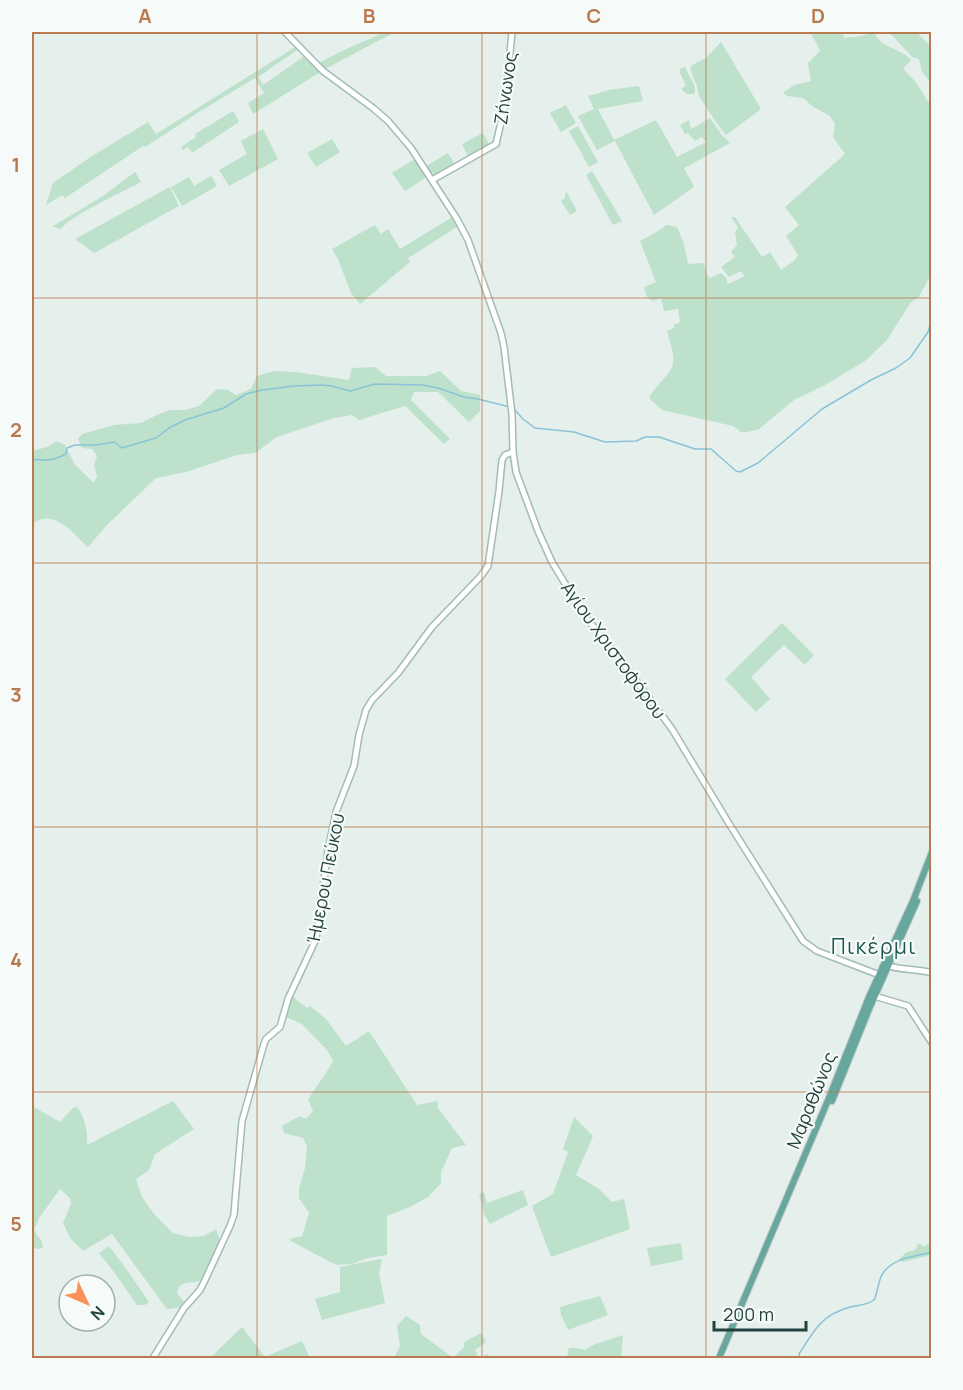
<svg xmlns="http://www.w3.org/2000/svg" width="963" height="1390" viewBox="0 0 963 1390" font-family="Manrope,sans-serif">
  <style>
    .green { fill: #bde1cb }
    .lines { fill: none; stroke-linecap: round; stroke-linejoin: round }
    .stream { stroke: #8ac3d7; stroke-width: 1.5 }
    .secondary-casing { stroke: #a3bcb5; stroke-width: 8 }
    .primary-casing { stroke: #c1cac9; stroke-width: 8 }
    .secondary { stroke: #fff; stroke-width: 5 }
    .primary { stroke: #67a79d; stroke-width: 6 }
    .grid { fill: none; stroke: #b97a50; stroke-width: 1.5; stroke-opacity: 0.55 }
    .labels { text-anchor: middle; dominant-baseline: central; stroke-width: 4.5; stroke-linejoin: round; paint-order: stroke }
    .street-label { font-size: 18px; fill: #22433d; stroke: #f6fbf9 }
    .quarter-label { font-size: 21px; letter-spacing: 1.5px; fill: #1c574f; stroke: #f6fbf9 }
    .neatline { fill: none; stroke: #b97a50; stroke-width: 2 }
    .grid-label { font-size: 20px; text-anchor: middle; font-weight: bold; fill: #b97a50 }
  </style>
  <rect width="100%" height="100%" fill="#e5efec"/>
  <path class="green" d="M384,32H395L325,69L318,63L357,44L372,38Z
    M810,32H841L845,38C856,37 864,36 874,32C881,49 900,47 911,60L903,69L915,81L931,106V274L919,297L911,302L887,340L865,361L825,385L794,400L759,429L748,432H741L733,426L662,410L649,398C654,387 672,373 673,364C675,354 669,340 667,331L674,328V325L680,322L678,309L664,311L661,298L653,301L647,297L644,287L656,282L640,241L660,230L666,225L677,227L684,244L688,264L704,263L706,273L710,278L721,273L726,278L728,284L745,276L741,271L729,277L721,267L735,257L731,252L737,245L735,232L738,227L731,217H735L762,257L770,252L781,270L795,260L798,255L786,236L799,225L785,207L845,154L833,137L835,124L830,116L812,106L803,98L787,96L783,93L794,85L811,81L808,63L820,51L819,48Z
    M889,32H916L931,46V79L930,82L922,72L919,59L912,57Z
    M721,42L761,109L726,135L715,121L699,96L697,86L690,69L692,65L706,58Z
    M297,46L300,48L258,77L263,85L306,55L322,71L253,114L248,103L264,93L255,78L199,112L145,147L143,146L65,198L62,195L46,205L53,183L92,156L148,122L156,134Z
    M685,67C688,75 698,86 694,94H687L682,90V88L686,85L680,73V69Z
    M639,86L643,101L598,109L614,140L656,120L677,157L706,142L702,137L695,141L688,133L685,134L680,125L689,120L691,129L710,118L721,134L730,143L684,168L694,187L654,215L615,141L597,150L578,116L594,109L588,96L609,90Z
    M566,105L576,123L561,132L550,113Z
    M233,111L239,122L192,153L188,147L183,150L181,147L196,137L195,134Z
    M578,126L598,162L589,167L569,131Z
    M263,129L278,159L229,186L219,170L247,154L241,141Z
    M483,133L489,144L468,156L462,144Z
    M332,139L340,152L316,167L307,153Z
    M448,153L454,163L435,174L430,172L426,166Z
    M415,159L428,176L405,191L392,173Z
    M592,171L622,221L613,225L586,175Z
    M135,172L141,182C117,195 79,211 60,229L53,226L103,196Z
    M211,176L217,186L182,206L171,187L189,177L194,186Z
    M170,187L179,206L94,253L75,239Z
    M566,191L577,211L570,215L561,201L565,198Z
    M454,216L460,225L408,258L410,262L360,304L351,293L338,259L332,249L375,225L381,234L388,229L400,249Z
    M375,367L386,376H426L440,371L461,391L480,395V411L469,422L438,392H414L411,400L450,439L444,444L405,406L359,420L352,415L334,418L277,437L255,453L237,455L186,472L156,478L107,525L88,547C73,533 53,507 32,524V451L47,447L57,441L65,445L75,465L94,483L97,476L94,465L97,456L92,449L82,448L78,439L82,434L114,425L141,423L157,415L170,410H185L199,406L217,389L228,390L236,395L251,389L257,376L274,371L296,372L349,380L352,368Z
    M782,623L814,655L805,665L784,645L751,677L770,699L756,712L725,679Z
    M292,996L307,1008L310,1006L326,1019L346,1046L369,1031L417,1105L438,1101V1108L466,1145L452,1148L441,1172V1183L428,1197L410,1207L387,1216V1255L368,1258L352,1264L336,1265L289,1240L290,1239L302,1236L309,1213L299,1198V1189L305,1168L307,1147L303,1138L284,1133L282,1126L300,1116L306,1119L313,1111L308,1100C316,1086 326,1075 333,1061L327,1050L302,1024L286,1017L289,1005Z
    M173,1101L194,1129L155,1154L149,1170L136,1179L142,1197L154,1214L173,1233L190,1237L204,1236L216,1229L221,1245C217,1253 210,1272 205,1277C196,1287 179,1277 177,1293L186,1304L183,1307L167,1309L112,1234L83,1251L71,1239L63,1223L71,1204L70,1198L60,1189L39,1218L34,1230L42,1242L43,1248L37,1249L32,1246V1176L33,1172L32,1106L60,1122L73,1108L77,1107C85,1117 88,1133 87,1145Z
    M574,1117L593,1136L576,1175L599,1189L612,1202L624,1199L630,1229L551,1257L532,1206L553,1194L568,1152L563,1149Z
    M523,1190L528,1205L490,1224L484,1214L479,1194L484,1192L487,1203Z
    M681,1243L683,1260L651,1266L647,1248Z
    M918,1244H921L924,1247L928,1244H931V1255L903,1262L899,1259L907,1252L915,1250Z
    M109,1246L127,1270L149,1302L145,1305H137L114,1272L99,1253Z
    M380,1259L382,1260L379,1274L385,1303L322,1320L315,1299L340,1292V1267Z
    M600,1296L608,1315L568,1330L561,1315L560,1307Z
    M406,1316L420,1325L421,1334L453,1358L464,1347V1342L481,1333L486,1342L475,1350L479,1358L488,1354L489,1358H391H394L400,1346L397,1326Z
    M242,1327L265,1357L302,1341L310,1358H210Z
    M623,1335L621,1358H568L567,1356L569,1348H575L585,1350L595,1344Z"/>
  <g class="lines">
    <path class="stream" d="M514,409L523,419L535,428L574,432L605,442L636,441L645,437H659L695,449H711L736,471L740,472L758,463L822,409L871,380L896,368L910,358L928,332L932,318
      M32,460C37,459 41,460 47,460C53,460 60,457 66,454L67,448L75,445H96L114,442L122,448L156,438L169,428L185,420L224,408L246,394L262,390L294,386L321,385L332,386L350,391L375,384L423,385L438,388L464,397L478,399L510,407
      M800,1358L799,1354C813,1333 820,1316 847,1308C856,1305 866,1306 874,1300C878,1292 878,1280 883,1273C894,1257 915,1257 932,1252"/>
    <defs>
      <path id="secondary" d="M285,32L323,71L373,108L388,121L411,148L457,219L468,240L501,333L504,347L512,414L513,452L516,472L538,531L552,562L584,615L623,663L672,729L728,822L803,941L817,951L882,976
        M432,180L496,144L505,105L512,32
        M886,965C901,971 917,968 932,973
        M871,995L908,1006L932,1043
        M153,1358L184,1308L200,1290L206,1278L230,1226L234,1215L235,1202L242,1121L264,1044L266,1039L280,1027L288,999L316,939L328,850L336,812L354,766L359,735L366,710L372,700L398,673L432,627L481,576L488,566L499,491L502,460L505,455L513,452"/>
      <path id="primary" d="M832,1101L869,1009L917,901
        M719,1358L829,1098L869,997L913,901L932,852"/>
    </defs>
    <use href="#secondary" class="secondary-casing"/>
    <use href="#primary" class="primary-casing"/>
    <use href="#secondary" class="secondary"/>
    <use href="#primary" class="primary"/>
  </g>
  <path class="grid" d="M257,32V1358M482,32V1358M706,32V1358M32,298H932M32,563H932M32,827H932M32,1092H932"/>
  <g class="labels">
    <g class="street-label">
      <text transform="translate(505 88) rotate(-82)">Ζήνωνος</text>
      <text transform="translate(614 650) rotate(54)">Αγίου Χριστοφόρου</text>
      <text transform="translate(325 878) rotate(-79)">Ήμερου Πεύκου</text>
      <text transform="translate(811 1100) rotate(-68)">Μαραθώνος</text>
    </g>
    <g class="quarter-label">
      <text x="874" y="946">Πικέρμι</text>
    </g>
  </g>
  <rect width="963" height="1390" fill="none" stroke="#f6fbf9" stroke-width="66"/>
  <g transform="translate(87 1303) rotate(134)"><circle r="28" fill="#f6fbf9" stroke="#a1b1ae" stroke-width="1.5"/>
  <path d="M0-4.5L10 22L0 15L-10 22Z" fill="#fa9158"/>
  <text y="-9" font-size="16" font-weight="bold" text-anchor="middle" fill="#22433d">N</text>
  </g>
  <path d="M714 1321v9h92v-9" fill="none" stroke="#22433d" stroke-width="3"/>
  <text x="723" y="1321" font-size="18" fill="#22433d" stroke="#f6fbf9" stroke-width="4.5" paint-order="stroke">200 m</text>
  <rect x="33" y="33" width="897" height="1324" class="neatline"/>
  <g class="grid-label">
    <text x="145" y="23">A</text>
    <text x="369" y="23">B</text>
    <text x="594" y="23">C</text>
    <text x="818" y="23">D</text>
    <text x="16" y="172">1</text>
    <text x="16" y="437">2</text>
    <text x="16" y="702">3</text>
    <text x="16" y="967">4</text>
    <text x="16" y="1231">5</text>
  </g>
</svg>
